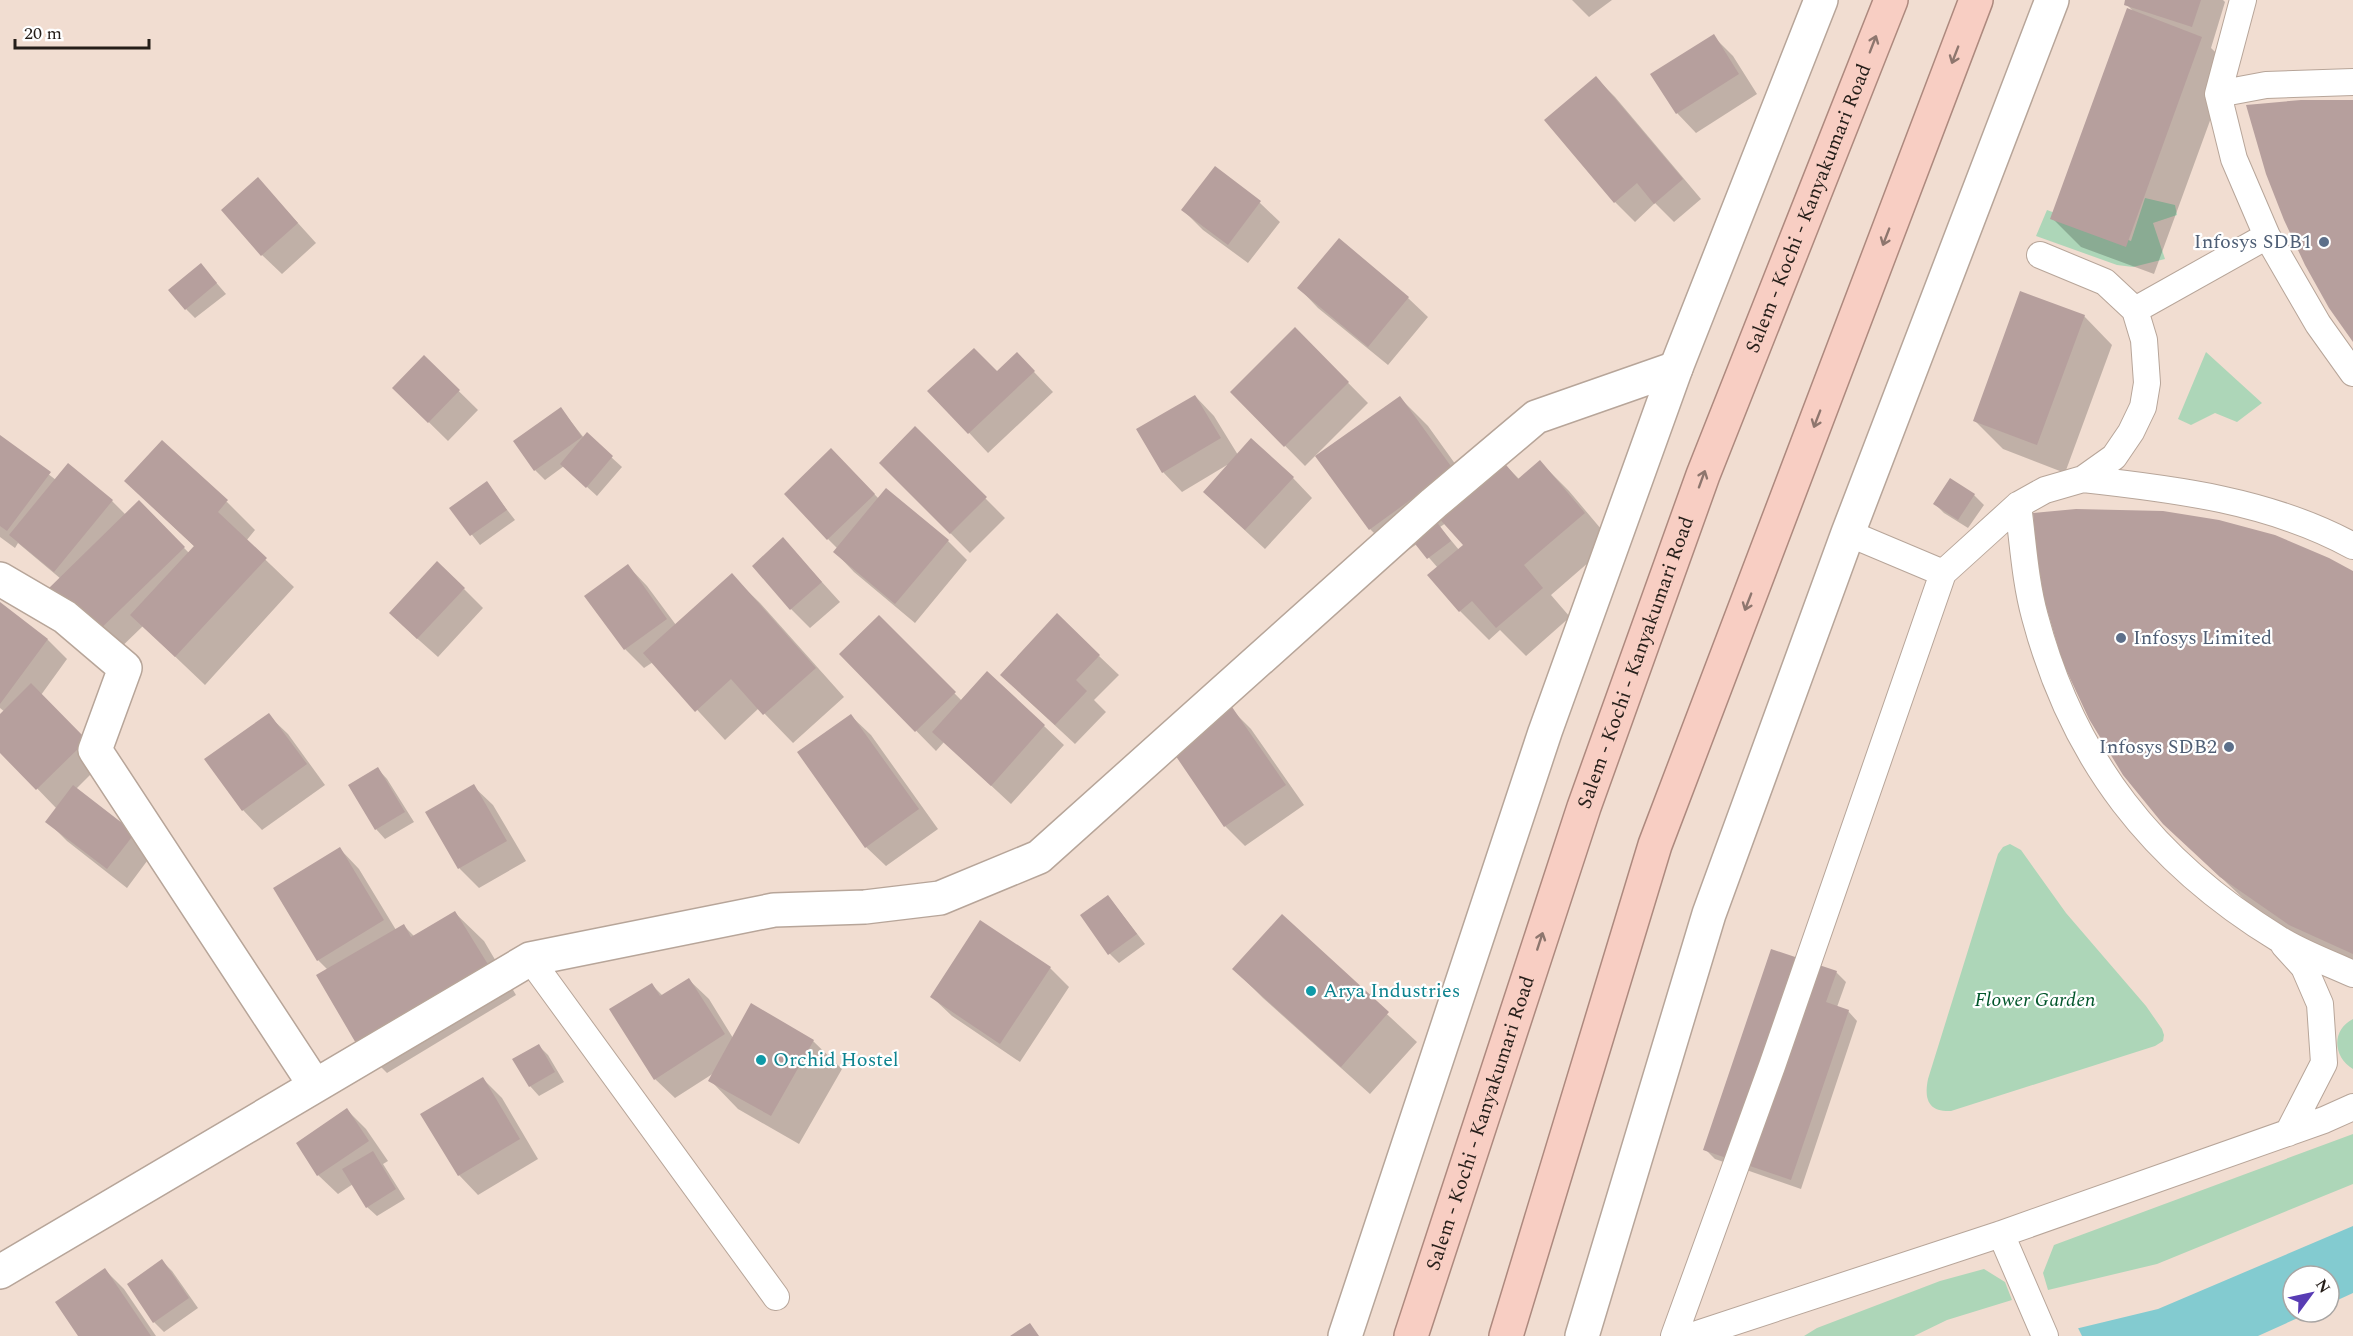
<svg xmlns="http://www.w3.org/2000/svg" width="2353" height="1336" viewBox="0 0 2353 1336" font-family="Spectral,serif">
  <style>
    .green { fill: #add6b8 }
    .water { fill: #83cbd0 }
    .pier { fill: #f1ddd1 }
    .shadow { fill: #0003; fill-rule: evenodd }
    .building { fill: #b69f9d }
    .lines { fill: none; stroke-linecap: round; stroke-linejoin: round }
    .service-casing { stroke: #b7a599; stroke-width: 28 }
    .minor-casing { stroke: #b7a599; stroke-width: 36 }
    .tertiary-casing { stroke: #b7a599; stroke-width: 36 }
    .trunk-casing { stroke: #ad897e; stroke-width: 36 }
    .service { stroke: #fff; stroke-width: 26 }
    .minor { stroke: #fff; stroke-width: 33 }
    .tertiary { stroke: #fff; stroke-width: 33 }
    .trunk { stroke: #f8cec3; stroke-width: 33 }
    .oneway { stroke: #8e766e }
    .service-dot { fill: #5c6f8a; stroke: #fff; stroke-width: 2 }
    .culture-dot { fill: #0f9aa8; stroke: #fff; stroke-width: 2 }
    .labels { text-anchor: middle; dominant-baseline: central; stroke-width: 4.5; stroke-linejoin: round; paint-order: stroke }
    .street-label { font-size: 20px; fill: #251e19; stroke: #fff }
    .service-label { font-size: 20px; fill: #4e5e75; stroke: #fff; text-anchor: end }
    .culture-label { font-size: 20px; fill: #0d838f; stroke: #fff; text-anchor: start }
    .park-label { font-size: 20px; font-style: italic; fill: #00552a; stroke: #fff }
  </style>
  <rect width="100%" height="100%" fill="#f1ddd1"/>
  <path class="green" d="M2145,198L2175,205L2177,215L2153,223L2165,259L2133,267L2117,265L2036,236L2047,210L2131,241Z
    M2206,352L2262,403L2237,422L2215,413L2191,425L2178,419Z
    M2010,844L2021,850L2066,913L2146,1006L2162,1029L2164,1035L2163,1041L2155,1046L1951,1111C1928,1112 1924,1099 1928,1079L1998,854L2003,847Z
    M2353,1019V1069C2333,1057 2331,1030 2353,1019Z
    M2353,1134V1184L2157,1264L2048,1290L2043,1273L2054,1245Z
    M1984,1269L2005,1282L2012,1300L1947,1320L1914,1336H1804L1817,1328L1940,1281Z"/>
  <path class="water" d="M2353,1226V1293L2329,1304V1276H2293V1312H2311L2258,1336H2046L2158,1309Z"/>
  <path class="pier" d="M2077,1326L2082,1336H2043L2045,1333Z"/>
  <path class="shadow" d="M1572,0H1612L1589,17Z
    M2127,0H2223L2225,2L2211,48L2230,66L2154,274L2081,247L2052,218L2134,12L2126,4Z
    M1713,36L1733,56L1757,94L1696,133L1677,113Z
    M1596,78L1615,97L1701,199L1674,222L1655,203L1635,222L1615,202L1546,120Z
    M1215,168L1260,203L1280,222L1248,263L1203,230L1183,210Z
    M258,179L316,243L282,274L262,255Z
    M1339,240L1408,298L1428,317L1388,365L1318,308L1299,288Z
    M201,265L226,294L195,318L186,309Z
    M2084,316L2112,345L2065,473L2003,449L1974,420Z
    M1295,329L1368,403L1305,466L1232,392Z
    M1017,354L1053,392L988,453L930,391L997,373Z
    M424,357L478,410L448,441L394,388Z
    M1195,396L1214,416L1238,455L1293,478L1312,498L1265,549L1224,511L1227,465L1182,492L1163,472Z
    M1400,398L1428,426L1471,486L1501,461L1520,480L1540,462L1569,491L1612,542L1551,595L1570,617L1526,656L1500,630L1489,640L1460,611L1429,575L1438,568L1417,544L1398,557L1370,529ZM1446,523L1465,545L1459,550L1440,527Z
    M561,409L584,438L587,435L622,467L597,496L564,466L545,480L535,470Z
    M915,428L1005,518L970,553L881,463Z
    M0,437L56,480L112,501L126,515L139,502L189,553L195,547L155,509L227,502L255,530L246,541L294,587L205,685L143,626L113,655L61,579L18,543L15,548L0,537Z
    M851,470L879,499L948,541L967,560L915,623L854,572L835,552L838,549L828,539Z
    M486,483L515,520L480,545L451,508Z
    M1974,495L1984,505L1968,528L1944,513L1935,504Z
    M783,539L840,602L810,628L791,609Z
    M628,566L647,586L676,625L731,575L760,603L844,697L793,743L759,708L725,740L653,662L644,668L625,649Z
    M2353,573V979L2271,925L2164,823Z
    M464,589L483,608L438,657L411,633Z
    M0,604L48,640L67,659L41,695L105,760L76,789L153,853L127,888L67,841L47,821L57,809L0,750V716L5,712L0,708Z
    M879,617L962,701L1044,726L1064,745L1011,804L944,742L936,751L841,654Z
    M1099,656L1119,675L1094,700L1106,712L1075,744L1021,694Z
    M1231,709L1251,729L1304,805L1245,846L1225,826Z
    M268,715L288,734L325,785L262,830L243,810Z
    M851,716L871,735L938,829L886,866L866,847Z
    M378,769L387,779L414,822L385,839L376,829Z
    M473,786L493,805L526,861L479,888L460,869L427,813Z
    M340,849L359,869L396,930L403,925L415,937L455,913L484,941L516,995L387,1073L358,1044L328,970L318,960Z
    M1108,896L1145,944L1119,963L1110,954L1082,916Z
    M1282,917L1417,1042L1370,1094L1263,998L1234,969Z
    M1050,968L1069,987L1020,1062L952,1016L932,997Z
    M1836,972L1846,982L1837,1007L1848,1011L1857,1021L1801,1189L1715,1159L1705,1149Z
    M689,980L709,999L733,1038L813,1041L842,1069L799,1144L738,1109L710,1080L714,1073L675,1098L655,1079L652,985L663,996Z
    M539,1046L548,1055L564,1082L539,1096L530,1086Z
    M483,1079L502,1098L538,1159L478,1195L459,1175Z
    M347,1110L366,1129L388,1161L383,1164L405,1199L377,1216L367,1207L353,1184L338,1194L318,1175Z
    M162,1261L172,1271L198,1308L164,1332L154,1322L129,1284Z
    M105,1270L124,1289L156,1336H80Z"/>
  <path class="building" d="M2125,0H2201L2192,27L2124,5Z
    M2127,8L2202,37L2126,247L2050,219Z
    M1714,34L1739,74L1676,114L1650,74Z
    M1596,76L1683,179L1654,204L1637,183L1614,203L1544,120Z
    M2301,100H2353V342L2329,308L2305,265L2284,220L2266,174L2246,105Z
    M1215,166L1261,201L1228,245L1181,210Z
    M258,177L298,223L261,256L221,210Z
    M1339,238L1409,297L1368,347L1297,288Z
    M201,263L217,283L185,310L168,290Z
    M2020,291L2085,315L2037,445L1973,421Z
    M1295,327L1349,382L1284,447L1230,392Z
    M974,348L997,371L1017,352L1035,371L968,434L927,391Z
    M424,355L460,390L428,423L392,388Z
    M1195,395L1221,438L1162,473L1136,429Z
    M1400,396L1453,469L1369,530L1315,456Z
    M561,407L582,437L534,471L513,441Z
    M915,426L987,497L950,534L879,463Z
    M587,432L613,456L586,488L560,464Z
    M0,435L51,472L7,531L0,526Z
    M1251,438L1294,477L1245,530L1203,492Z
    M162,440L228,500L218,512L267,558L175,657L130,615L194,546L124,481Z
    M831,448L875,494L827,540L784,494Z
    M1501,459L1518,479L1540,460L1585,513L1524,565L1543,588L1496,628L1472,601L1459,612L1427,575L1463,545L1436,515Z
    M68,463L113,500L54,572L9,535Z
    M1950,478L1975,494L1958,520L1933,504Z
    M487,481L507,510L470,536L449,508Z
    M886,488L949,540L895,604L833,552Z
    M139,500L185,547L92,637L47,590Z
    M2076,509L2163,511L2219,520L2275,535L2329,558L2353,571V954L2289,925L2220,877L2163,824L2123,775L2089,719L2062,661L2044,599L2036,550L2033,513Z
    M1433,517L1451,541L1427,559L1408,535Z
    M783,537L822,582L790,610L752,566Z
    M437,561L465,588L417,639L389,613Z
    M628,564L667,619L624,650L584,596Z
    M732,573L816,668L763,715L731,679L695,712L643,653Z
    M0,602L48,639L0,704Z
    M1057,613L1100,655L1076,680L1087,691L1055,725L1000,675Z
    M879,615L956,692L915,732L839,654Z
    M987,671L1045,725L991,786L932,732Z
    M31,683L87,740L36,790L0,753V714Z
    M1232,707L1286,785L1224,827L1171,749Z
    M269,713L307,764L242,811L204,759Z
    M851,714L919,809L865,848L797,752Z
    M378,767L405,812L375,830L348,785Z
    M474,784L507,841L458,869L425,812Z
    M73,785L135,833L107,869L45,822Z
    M340,847L384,920L317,961L273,888Z
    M1108,895L1137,934L1108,955L1080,915Z
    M455,911L489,966L357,1045L316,975L404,924L411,937Z
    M1282,914L1389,1012L1341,1067L1232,969Z
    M980,920L1051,967L1000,1044L930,997Z
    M1771,949L1837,971L1826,1002L1849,1010L1791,1180L1703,1150Z
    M689,978L725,1034L654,1080L609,1009L652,983L660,996Z
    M751,1003L814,1040L771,1116L708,1081Z
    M539,1044L555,1072L529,1087L512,1059Z
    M483,1077L520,1139L458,1176L420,1114Z
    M347,1108L369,1141L317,1176L296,1143Z
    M373,1151L396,1189L366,1208L342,1169Z
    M162,1259L189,1298L153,1323L127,1284Z
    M105,1268L151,1336H78L55,1302Z
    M1030,1323L1039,1336H1010Z"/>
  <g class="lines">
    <defs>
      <path id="service" d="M2243,0L2218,94L2234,159L2267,236L2318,324L2353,373
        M2218,94L2266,85L2353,82
        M2135,310L2267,236
        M2083,479C2175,489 2271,501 2353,546
        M2018,505C2023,542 2025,581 2035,617C2073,760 2153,862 2279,939C2301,953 2329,963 2353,974
        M1943,573L2018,505L2045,490L2083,479L2114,457L2131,432L2143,407L2147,383L2144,340L2135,310L2105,282L2040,255
        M2284,945L2304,967L2320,1004L2324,1063L2288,1133
        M530,959L776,1297
        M2001,1234L2045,1336
        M1674,1336L1772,1066L1943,573L1848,533
        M1691,1336L2001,1234L2324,1120L2353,1107"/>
      <path id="minor" d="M0,579L65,617L125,668L95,750L314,1084
        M0,1272L530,959L774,910L865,907L940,898L1039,857L1434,503L1536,417L1676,368"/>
      <path id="tertiary" d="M1345,1336L1545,732L1676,368L1821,0
        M1582,1336L1709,914L1848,533L2052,0"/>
      <g id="trunk">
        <path id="s1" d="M1411,1336L1584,807L1703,475L1891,0"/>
        <path d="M1506,1336L1655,845L1976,0"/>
      </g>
    </defs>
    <use href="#service" class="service-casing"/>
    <use href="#minor" class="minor-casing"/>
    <use href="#tertiary" class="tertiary-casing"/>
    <use href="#trunk" class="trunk-casing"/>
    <use href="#service" class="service"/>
    <use href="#minor" class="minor"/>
    <use href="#tertiary" class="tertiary"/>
    <use href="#trunk" class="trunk"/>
  </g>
  <defs><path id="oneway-shaft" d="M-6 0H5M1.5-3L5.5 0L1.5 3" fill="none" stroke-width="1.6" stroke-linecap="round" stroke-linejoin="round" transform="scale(1.5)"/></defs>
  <g class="oneway">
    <use href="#oneway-shaft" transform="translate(1873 44) rotate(-69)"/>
    <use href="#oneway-shaft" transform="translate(1955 55) rotate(111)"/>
    <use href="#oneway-shaft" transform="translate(1886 237) rotate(111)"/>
    <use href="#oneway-shaft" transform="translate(1817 419) rotate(111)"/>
    <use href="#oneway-shaft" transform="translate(1702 479) rotate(-70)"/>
    <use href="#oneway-shaft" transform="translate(1748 602) rotate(111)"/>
    <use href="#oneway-shaft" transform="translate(1540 941) rotate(-72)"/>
  </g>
  <g class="service-dot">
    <circle cx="2324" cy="242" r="6"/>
    <circle cx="2121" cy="638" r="6"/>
    <circle cx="2229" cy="747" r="6"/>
  </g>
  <g class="culture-dot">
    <circle cx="1311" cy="991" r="6"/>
    <circle cx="761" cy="1060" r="6"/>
  </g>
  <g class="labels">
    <g class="street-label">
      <text stroke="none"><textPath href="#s1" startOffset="1196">Salem - Kochi - Kanyakumari Road</textPath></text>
      <text stroke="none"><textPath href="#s1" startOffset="710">Salem - Kochi - Kanyakumari Road</textPath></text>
      <text stroke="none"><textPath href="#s1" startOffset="224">Salem - Kochi - Kanyakumari Road</textPath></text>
    </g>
    <g class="service-label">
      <text x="2312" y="242">Infosys SDB1</text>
      <text x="2133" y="638" text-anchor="start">Infosys Limited</text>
      <text x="2217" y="747">Infosys SDB2</text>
    </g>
    <g class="culture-label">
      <text x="1323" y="991">Arya Industries</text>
      <text x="773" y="1060">Orchid Hostel</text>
    </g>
    <g class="park-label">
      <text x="2035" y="1000">Flower Garden</text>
    </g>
  </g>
  <g transform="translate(2311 1294) rotate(57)"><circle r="28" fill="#ffffff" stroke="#a8a5a3" stroke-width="1.5"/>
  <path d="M0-4.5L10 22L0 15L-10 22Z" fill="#583cb4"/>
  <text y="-9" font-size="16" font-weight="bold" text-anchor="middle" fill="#251e19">N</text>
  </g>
  <path d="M15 39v9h134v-9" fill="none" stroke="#251e19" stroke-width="3"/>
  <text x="24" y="39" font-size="18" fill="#251e19" stroke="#ffffff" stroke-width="4.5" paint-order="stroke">20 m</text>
</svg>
